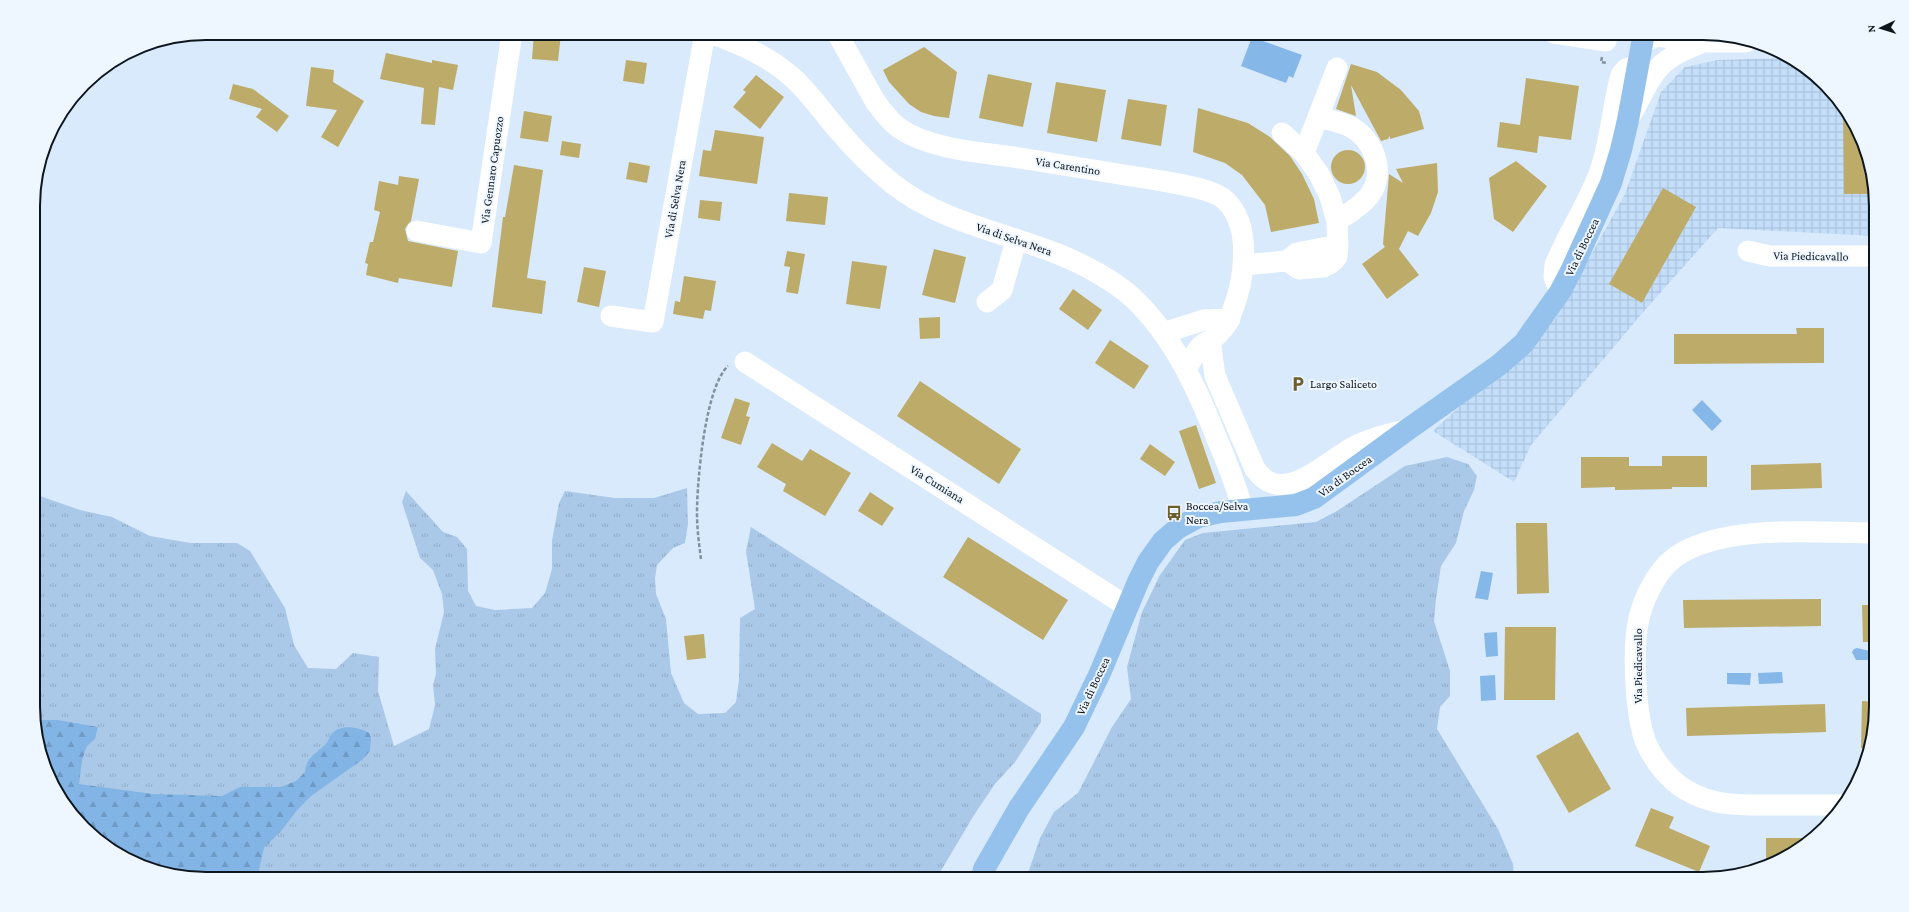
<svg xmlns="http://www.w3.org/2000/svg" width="1909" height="912" viewBox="0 0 1909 912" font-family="'Crimson Pro',serif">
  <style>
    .industrial { fill: url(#industrial-grid) }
    .grass { fill: url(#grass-tufts) }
    .forest { fill: url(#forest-firs) }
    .water { fill: #86b7e9 }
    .building { fill: #bdab69 }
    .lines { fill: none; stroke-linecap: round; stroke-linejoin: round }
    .path { stroke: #83909e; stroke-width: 2.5; stroke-dasharray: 4 2; stroke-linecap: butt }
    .minor { stroke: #fff; stroke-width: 21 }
    .major { stroke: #95c2ec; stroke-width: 22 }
    .labels { text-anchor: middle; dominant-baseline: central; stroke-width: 4; stroke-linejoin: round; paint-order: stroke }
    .street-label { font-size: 12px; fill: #0e161d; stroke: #eef6ff }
    .poi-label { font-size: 12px; fill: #0e161d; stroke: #eef6ff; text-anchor: start }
    .rim { fill: none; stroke: #0e161d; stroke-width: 2 }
  </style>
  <defs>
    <pattern id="industrial-grid" width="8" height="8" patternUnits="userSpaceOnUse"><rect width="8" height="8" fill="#c4defa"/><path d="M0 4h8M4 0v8" fill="none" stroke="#a7bed6"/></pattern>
    <pattern id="grass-tufts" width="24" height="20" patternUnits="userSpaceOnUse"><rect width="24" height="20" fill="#aac9e8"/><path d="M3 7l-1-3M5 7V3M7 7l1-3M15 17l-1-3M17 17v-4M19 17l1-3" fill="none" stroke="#91acc7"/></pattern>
    <pattern id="forest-firs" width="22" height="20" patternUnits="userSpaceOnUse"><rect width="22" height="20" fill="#82b4e5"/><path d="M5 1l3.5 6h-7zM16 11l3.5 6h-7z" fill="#6f9ac4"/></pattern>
  </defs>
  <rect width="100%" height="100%" fill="#d9eafc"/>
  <path class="industrial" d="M1790,58L1808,69L1840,101L1863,140L1875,184V236L1718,228L1645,310L1531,445L1514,482L1433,431L1556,318L1625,194L1661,92L1685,67L1718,60Z"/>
  <path class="grass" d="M1447,457L1468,464L1477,476L1474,490L1464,511L1456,543L1441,566L1436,599L1434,621L1450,671V696L1440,707L1437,729L1498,829L1513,864L1514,879H1026L1040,838L1054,812L1078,793L1112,727L1131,699L1127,667L1142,612L1160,575L1185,540L1203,533L1316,522L1337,511L1405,466Z
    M687,488L688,524L685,543L673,548L657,565L655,578L656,594L666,619L671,673L684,703L698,714L725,713L736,702L739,679L740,618L755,609L746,551L751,527L1041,714V722L1015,762L995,784L974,815L936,879H206L140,866L101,843L69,811L46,772L35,728L34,494L80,510L112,517L150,536L191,543H237L250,551L285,608L294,645L308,668L336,669L353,653L379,657L378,691L394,746L429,729L435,705L433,685L436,674L435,649L444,612L442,594L433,570L420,558L402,502L406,491L443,532L457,537L467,549L468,591L476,606L495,610L532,608L545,593L552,569V541L559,503L565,491L615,498H654Z"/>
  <path class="forest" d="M34,720H58L98,727L95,739L87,746L82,760L79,784L153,794L222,796L240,787H281L296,781L305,772C306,758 315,754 325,745C328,742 329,738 331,735C339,723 359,727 369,733L371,738L370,751L362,760L311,796L298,809L281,831L264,848L257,879H206L140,866L101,843L69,811L46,772L35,728Z"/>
  <path class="water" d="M1252,37L1302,55L1293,78L1289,76L1286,83L1241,66Z
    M1702,400L1722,421L1712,431L1692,410Z
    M1481,571L1493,573L1488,600L1475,598Z
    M1497,632L1498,656L1486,657L1484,633Z
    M1857,648L1870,651L1873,653V657L1868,660H1856L1852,652L1854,649Z
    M1782,672L1783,683L1759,684L1758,673Z
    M1727,673H1751L1750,685L1727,684Z
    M1495,675L1496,700L1481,701L1480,676Z"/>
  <path class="building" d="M534,33L561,34L558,61L532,59Z
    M924,47L957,72L949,118L934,116L921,112L909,104L889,82L883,70Z
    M386,53L432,63V60L458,65L453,90L439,87L435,125L421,124L424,88L380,79Z
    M626,60L647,63L644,84L623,81Z
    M1351,64L1377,72L1401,90L1419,111L1424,129L1390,139V136L1388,139L1381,141L1351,85L1356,116L1336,109Z
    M311,67L334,70L333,82L364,101L338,147L321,137L337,110L306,106Z
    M988,74L1032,83L1023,127L979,118Z
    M756,75L784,97L760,129L733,107L746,92L743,90Z
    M1526,78L1579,86L1571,140L1539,136L1537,153L1497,147L1500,122L1520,125Z
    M1056,82L1106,90L1097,142L1047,133Z
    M233,84L253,89L289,116L277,132L256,117L262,109L229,99Z
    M1128,99L1167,105L1161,146L1121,139Z
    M1843,106L1863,140L1875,184V194H1844Z
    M1198,108L1248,123L1270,137L1290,156L1302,174L1314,199L1319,223L1271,232L1265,205L1242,175L1225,163L1193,152Z
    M524,111L552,116L548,142L520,138Z
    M715,130L764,137L757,184L699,176L703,150L711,151Z
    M562,141L581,144L579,158L560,155Z
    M1331 167a17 17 0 1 1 34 0a17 17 0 1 1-34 0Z
    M1516,161L1547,186L1513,232L1494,219L1489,178Z
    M629,162L650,166L647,183L626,179Z
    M1437,163L1438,192L1431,213L1418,236L1408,231L1399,249L1419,275L1387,299L1362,264L1385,247L1383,244L1389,174L1403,183L1396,169Z
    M514,165L543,170L527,278L546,281L542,314L492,307L503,217H505Z
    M399,176L419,179L411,221L408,224L405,229L408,241L458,251L452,287L399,278L398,283L366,275L368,264L365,263L370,242H373L380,212L374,210L379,181L398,185Z
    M1663,188L1696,207L1642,303L1609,284Z
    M789,193L828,197L825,225L786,221Z
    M700,200L722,202L720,221L698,218Z
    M934,249L966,257L955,303L922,295Z
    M787,251L805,254L798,294L786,292L790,267L784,266Z
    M852,261L887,266L880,309L846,304Z
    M584,267L606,271L599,307L577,302Z
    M684,276L716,281L711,311L705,310L703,319L673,314L675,301L680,302Z
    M1073,289L1102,310L1088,330L1059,309Z
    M940,317V338L920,339L919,318Z
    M1796,328H1824V363L1674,364V334H1797Z
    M1110,340L1149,366L1134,389L1095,363Z
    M920,381L1021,449L999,484L897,416Z
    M735,398L750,403L746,416L750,417L741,445L721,438Z
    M1196,425L1216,483L1199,489L1179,431Z
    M772,443L802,461L810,449L851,473L825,516L783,491L786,484L757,467Z
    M1150,444L1175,462L1165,476L1140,459Z
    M1662,456H1707V487H1672V489L1615,490V487L1581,488V457H1629V466H1662Z
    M1821,463L1822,488L1751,490V465Z
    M870,492L894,508L882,526L858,511Z
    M1516,523H1547L1549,593L1517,594Z
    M968,537L1068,600L1043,640L943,577Z
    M1821,599V626L1684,628L1683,600Z
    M1862,605H1876V642H1863Z
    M1505,627H1556L1555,700H1504Z
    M704,634L706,658L687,660L684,636Z
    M1862,701L1876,702L1867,749L1861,748Z
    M1825,704L1826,732L1687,736L1686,708Z
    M1578,732L1611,789L1569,813L1536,756Z
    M1651,808L1674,817L1669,828L1710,846L1699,872L1635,846Z
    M1766,838H1812L1799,850L1766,866Z"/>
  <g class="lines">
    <path class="path" d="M1602,57L1601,62L1607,63
      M701,559C699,544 697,529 697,513C697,481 705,387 728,366"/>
    <path class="minor" d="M710,33C740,44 768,56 792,77C810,93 823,113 839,131C855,150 873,168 893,184C941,222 1003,232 1058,254C1081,263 1115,281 1133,298C1173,336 1197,388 1217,439C1227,462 1236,486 1243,510
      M837,33L875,101C882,111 890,121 899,128C929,149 978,152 1013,157C1061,165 1108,172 1156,180C1173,183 1214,189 1225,200C1254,227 1244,284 1230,317C1228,324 1219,334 1214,338C1210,341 1204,342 1201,346C1195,352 1191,362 1186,369
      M1554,33L1606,41L1607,33
      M1642,43L1657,36L1704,42H1746
      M1318,117C1329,120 1341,122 1351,127C1374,140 1387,173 1369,196C1360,207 1349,213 1337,221
      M1629,118C1640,101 1650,73 1666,61C1677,52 1691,47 1704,42
      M1304,153L1337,68
      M417,231L481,243L512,33
      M1748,251L1770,256H1875
      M1287,261L1299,269L1323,267L1331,263L1337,257L1338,245
      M1243,265L1287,261L1297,253L1338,245L1337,221L1330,197L1319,174L1304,153L1282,133
      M1560,292L1554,277L1555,265C1568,233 1588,204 1600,171C1611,140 1612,107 1621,75L1626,69L1639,64
      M987,302L1002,290L1016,241
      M611,316L653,322L705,33
      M1163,333L1204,320L1230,319
      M1210,341L1215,376L1255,469C1283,509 1326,461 1355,446C1372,438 1388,433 1407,430
      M745,362L1128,607
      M1844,805C1821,805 1798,805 1775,805C1744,805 1714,807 1686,790C1669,780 1654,761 1646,743C1635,714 1632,648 1639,618C1645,594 1660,564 1683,552C1735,524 1817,533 1876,533"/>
    <path class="major" d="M982,879L984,869L1019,808L1074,727L1100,673L1138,582L1148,562L1163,541L1178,528L1198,517L1221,512L1296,505L1314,498L1407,430L1499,365L1524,343L1533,330L1560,292L1572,269L1611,183L1621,150L1628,120L1644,33"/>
  </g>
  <defs>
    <symbol id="parking-bare" viewBox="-9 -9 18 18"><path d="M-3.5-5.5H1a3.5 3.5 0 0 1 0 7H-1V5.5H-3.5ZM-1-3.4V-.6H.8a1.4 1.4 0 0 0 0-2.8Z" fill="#6c5f2c" stroke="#eef6ff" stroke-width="2.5" paint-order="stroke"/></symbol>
    <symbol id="bus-bare" viewBox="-9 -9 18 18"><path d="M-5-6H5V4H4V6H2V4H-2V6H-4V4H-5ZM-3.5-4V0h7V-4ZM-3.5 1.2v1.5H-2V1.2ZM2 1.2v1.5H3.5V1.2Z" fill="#6c5f2c" stroke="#eef6ff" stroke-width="2.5" paint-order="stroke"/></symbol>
  </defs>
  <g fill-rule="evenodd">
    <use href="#parking-bare" x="1287" y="373" width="22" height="22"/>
    <use href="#bus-bare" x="1163" y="502" width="22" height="22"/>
  </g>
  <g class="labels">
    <g class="street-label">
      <text transform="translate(1068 166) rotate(9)">Via Carentino</text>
      <text transform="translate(492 170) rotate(-82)">Via Gennaro Capuozzo</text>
      <text transform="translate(675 199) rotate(-80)">Via di Selva Nera</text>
      <text transform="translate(1014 239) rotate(19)">Via di Selva Nera</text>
      <text transform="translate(1582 247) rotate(-64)">Via di Boccea</text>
      <text transform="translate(1811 256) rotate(1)">Via Piedicavallo</text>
      <text transform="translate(1345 476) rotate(-36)">Via di Boccea</text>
      <text transform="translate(937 484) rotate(32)">Via Cumiana</text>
      <text transform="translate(1638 666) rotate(-90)">Via Piedicavallo</text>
      <text transform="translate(1093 686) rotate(-65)">Via di Boccea</text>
    </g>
    <g class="poi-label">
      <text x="1310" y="384">Largo Saliceto</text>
      <text x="1186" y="506">Boccea/Selva<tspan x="1186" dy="14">Nera</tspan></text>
    </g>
  </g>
  <path d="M0 0H1909V912H0ZM206 40H1703A166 166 0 0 1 1869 206V706A166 166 0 0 1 1703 872H206A166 166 0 0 1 40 706V206A166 166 0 0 1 206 40Z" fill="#eef6ff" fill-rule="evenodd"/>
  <path class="rim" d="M206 40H1703A166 166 0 0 1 1869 206V706A166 166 0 0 1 1703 872H206A166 166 0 0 1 40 706V206A166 166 0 0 1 206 40Z"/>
  <g transform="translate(1881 28) rotate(266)" stroke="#eef6ff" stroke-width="3" paint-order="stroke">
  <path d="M0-3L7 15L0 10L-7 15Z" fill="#0e161d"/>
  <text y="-6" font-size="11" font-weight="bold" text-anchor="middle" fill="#0e161d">N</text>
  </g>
</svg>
